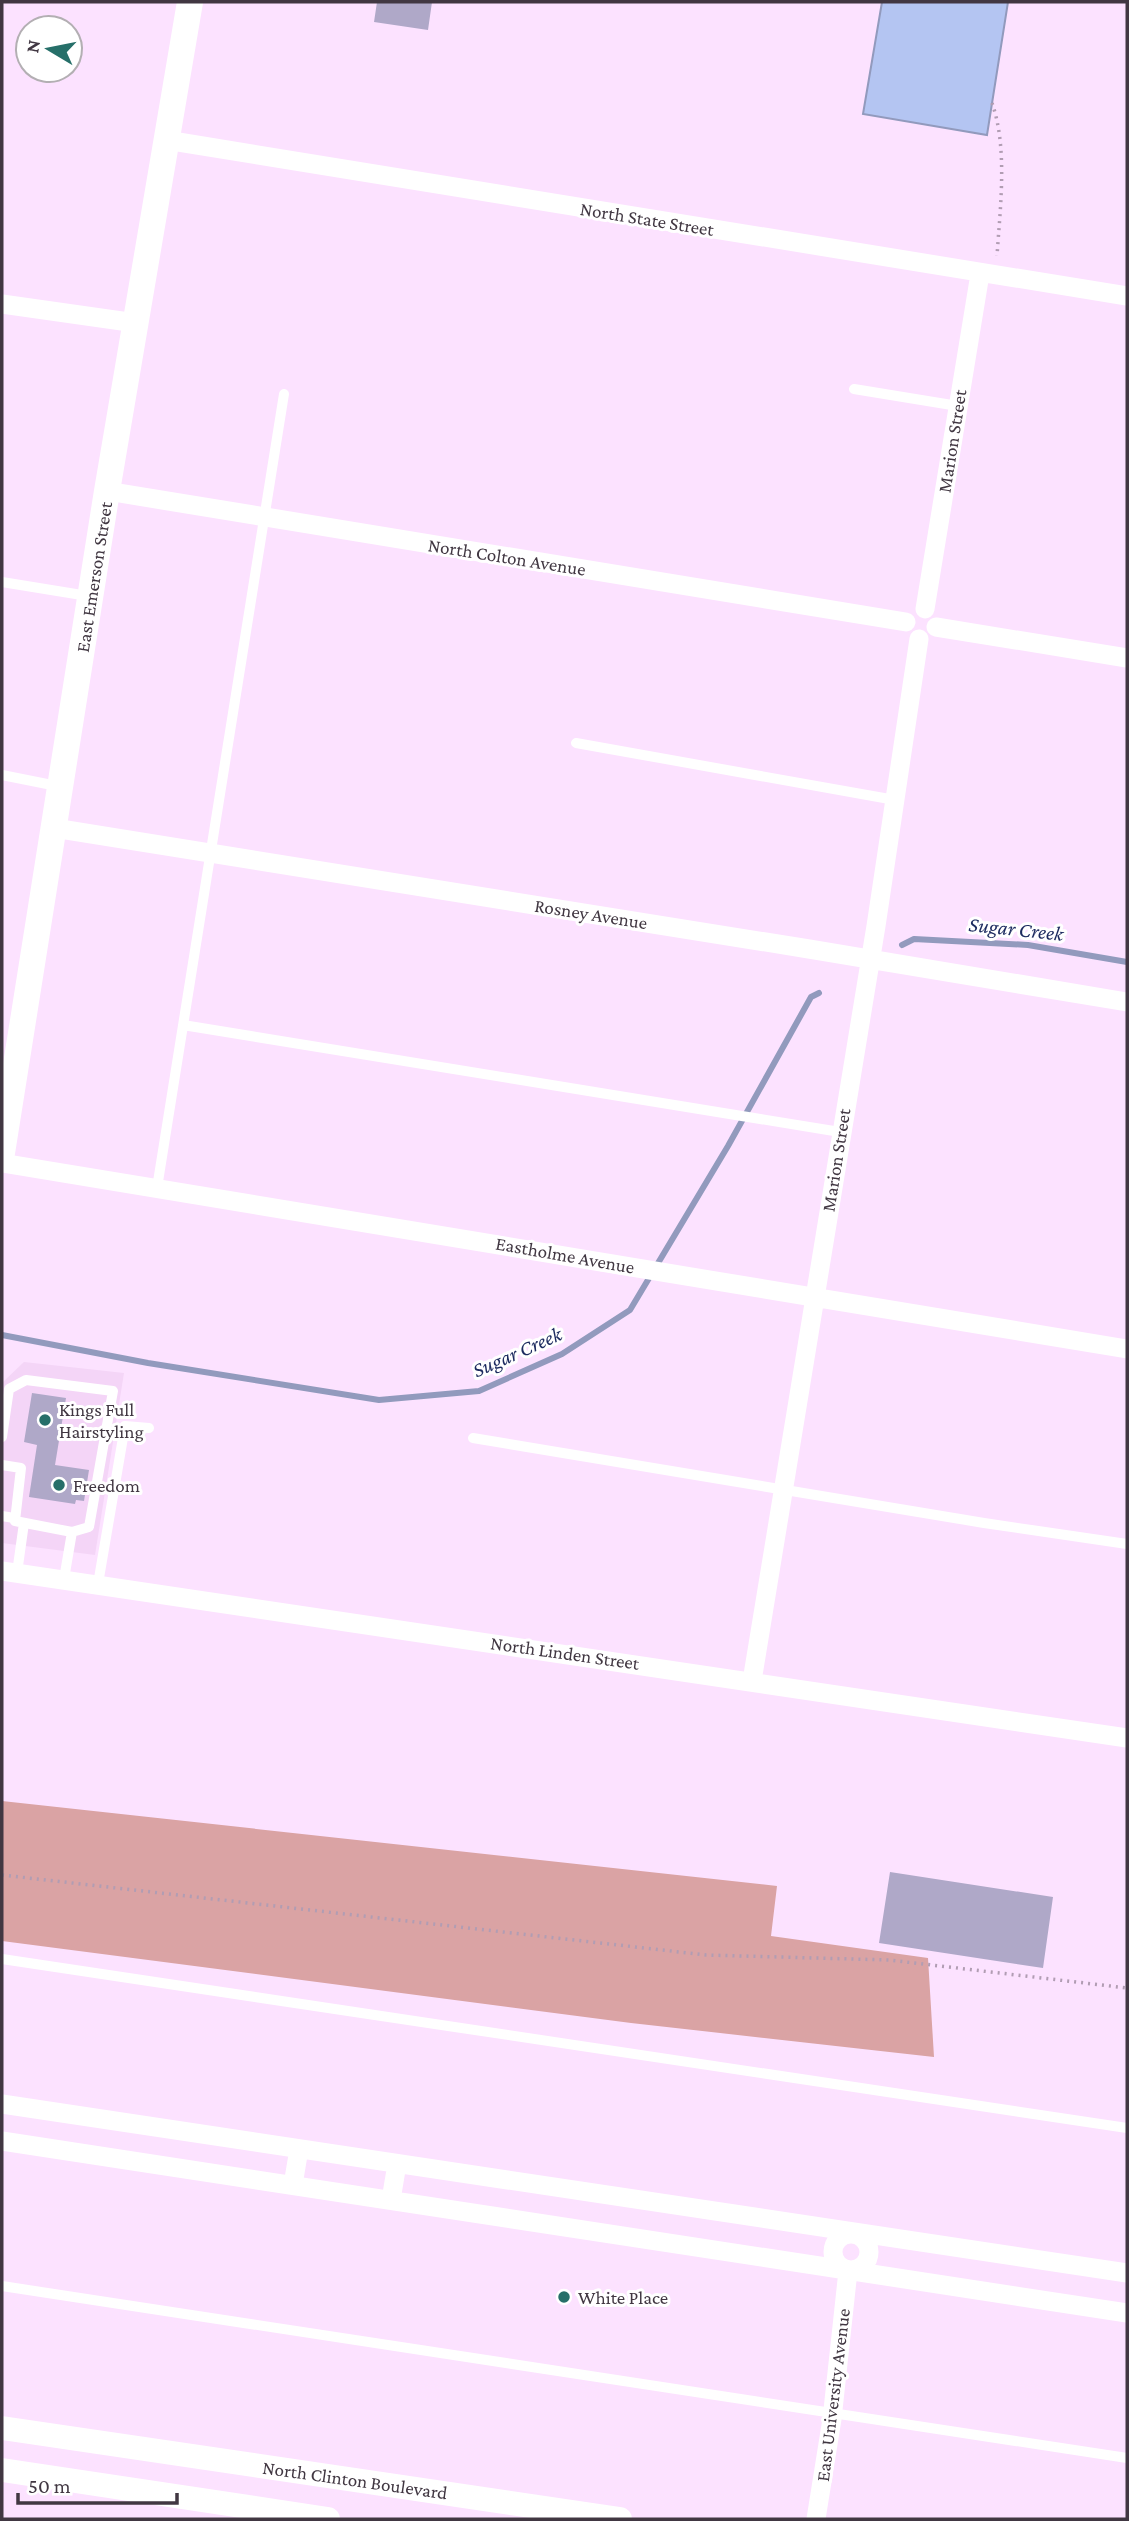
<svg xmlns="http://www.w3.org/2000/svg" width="1129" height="2521" viewBox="0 0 1129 2521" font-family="'Crimson Pro',serif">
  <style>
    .built { fill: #f4d5f7 }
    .forest { fill: #daa3a4 }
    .water { fill: #b4c5f2; stroke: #929abd; stroke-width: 2 }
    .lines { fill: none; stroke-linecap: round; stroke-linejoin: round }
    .stream { stroke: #929abd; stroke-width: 6 }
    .building { fill: #afa8c8 }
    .path { stroke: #b19db3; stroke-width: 3.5; stroke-dasharray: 2 5; stroke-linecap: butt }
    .service { stroke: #fff; stroke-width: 10 }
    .minor { stroke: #fff; stroke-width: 19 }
    .tertiary { stroke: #fff; stroke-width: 24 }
    .secondary { stroke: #fff; stroke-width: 26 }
    .poi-dot { fill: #266f69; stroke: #fff; stroke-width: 2.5 }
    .labels { text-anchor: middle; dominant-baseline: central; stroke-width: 6; stroke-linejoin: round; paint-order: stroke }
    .street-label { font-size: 19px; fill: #413742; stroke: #fff }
    .poi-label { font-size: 19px; fill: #413742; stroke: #fff; text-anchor: start }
    .water-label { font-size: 21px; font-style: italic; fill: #1c2a5f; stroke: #fff }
  </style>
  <rect width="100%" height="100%" fill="#fce2ff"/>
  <path class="built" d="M24,1362L124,1373L95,1555L2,1543V1383Z"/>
  <path class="forest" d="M2,1801L777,1886L771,1936L928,1958L934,2057L631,2023L2,1941Z"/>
  <path class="water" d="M882,2H1008L987,135L863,114Z"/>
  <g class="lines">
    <path class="stream" d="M902,945L914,939L1028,945L1127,962
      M2,1335L148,1363L379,1400L479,1391L562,1354L630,1310L728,1146L811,997L819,993"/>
  </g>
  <path class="building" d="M377,2H432L428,30L374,22Z
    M32,1393L66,1398L55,1465L89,1470L84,1501L76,1500L75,1504L29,1497L37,1445L24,1442Z
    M890,1872L1053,1897L1043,1968L879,1943Z"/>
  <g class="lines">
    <path class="path" d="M992,103C1008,148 1000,209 997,256
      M2,1875L706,1955L889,1960L1127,1988"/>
    <path class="service" d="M854,389L958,406
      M2,582L88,596
      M576,743L895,800
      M2,775L57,786
      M183,1025L840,1132
      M157,1188L284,394
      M2,1437L9,1389L26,1380L113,1391L89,1527L72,1532
      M473,1438L984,1523L1127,1544
      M2,1465L21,1468L15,1521L72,1532L64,1579
      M2,1516L14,1518
      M17,1573L24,1523
      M98,1584L125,1426L149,1428
      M2,1959L1127,2128
      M2,2286L1127,2458"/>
    <path class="minor" d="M166,140L1127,296
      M2,304L136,323
      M107,491L906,622
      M925,609L980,274
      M936,627L1127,658
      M54,828L809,949L1127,1002
      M2,1163L1127,1349
      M2,1571L1127,1738
      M752,1681L876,926L919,639
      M2,2104L1127,2273
      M2,2141L1127,2313
      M293,2185L299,2149
      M391,2200L397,2164
      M833 2252a18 18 0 1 1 36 0a18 18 0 1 1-36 0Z
      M816,2519L832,2419L848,2271"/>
    <path class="tertiary" d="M2,2428L620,2519
      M2,2470L328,2519"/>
    <path class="secondary" d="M2,1153L107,491L190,2"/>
  </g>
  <g class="poi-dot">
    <circle cx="45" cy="1420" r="7"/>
    <circle cx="59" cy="1485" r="7"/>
    <circle cx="564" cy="2297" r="7"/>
  </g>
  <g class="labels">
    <g class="street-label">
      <text transform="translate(647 219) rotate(9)">North State Street</text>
      <text transform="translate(952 441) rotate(-81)">Marion Street</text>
      <text transform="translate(507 557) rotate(9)">North Colton Avenue</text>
      <text transform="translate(94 577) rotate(-81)">East Emerson Street</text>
      <text transform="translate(591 914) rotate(9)">Rosney Avenue</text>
      <text transform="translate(836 1160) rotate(-81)">Marion Street</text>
      <text transform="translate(565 1255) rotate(10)">Eastholme Avenue</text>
      <text transform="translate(565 1653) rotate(8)">North Linden Street</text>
      <text transform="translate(833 2395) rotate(-83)">East University Avenue</text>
      <text transform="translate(355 2480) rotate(8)">North Clinton Boulevard</text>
    </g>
    <g class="poi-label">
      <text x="59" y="1409">Kings Full<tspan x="59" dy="22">Hairstyling</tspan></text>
      <text x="73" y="1485">Freedom</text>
      <text x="578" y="2297">White Place</text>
    </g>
    <g class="water-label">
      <text transform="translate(1016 929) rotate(6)">Sugar Creek</text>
      <text transform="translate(517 1352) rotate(-24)">Sugar Creek</text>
    </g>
  </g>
  <rect width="1129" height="2521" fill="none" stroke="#413742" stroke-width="7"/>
  <g transform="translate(49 49) rotate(280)"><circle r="33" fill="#ffffff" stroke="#b3afb3" stroke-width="2"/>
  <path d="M0-5L12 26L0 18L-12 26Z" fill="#266f69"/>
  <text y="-10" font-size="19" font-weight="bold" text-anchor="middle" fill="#413742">N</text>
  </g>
  <path d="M18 2493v10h159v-10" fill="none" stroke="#413742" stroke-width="3.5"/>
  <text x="28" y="2493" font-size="21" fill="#413742" stroke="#ffffff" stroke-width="5" paint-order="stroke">50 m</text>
</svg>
